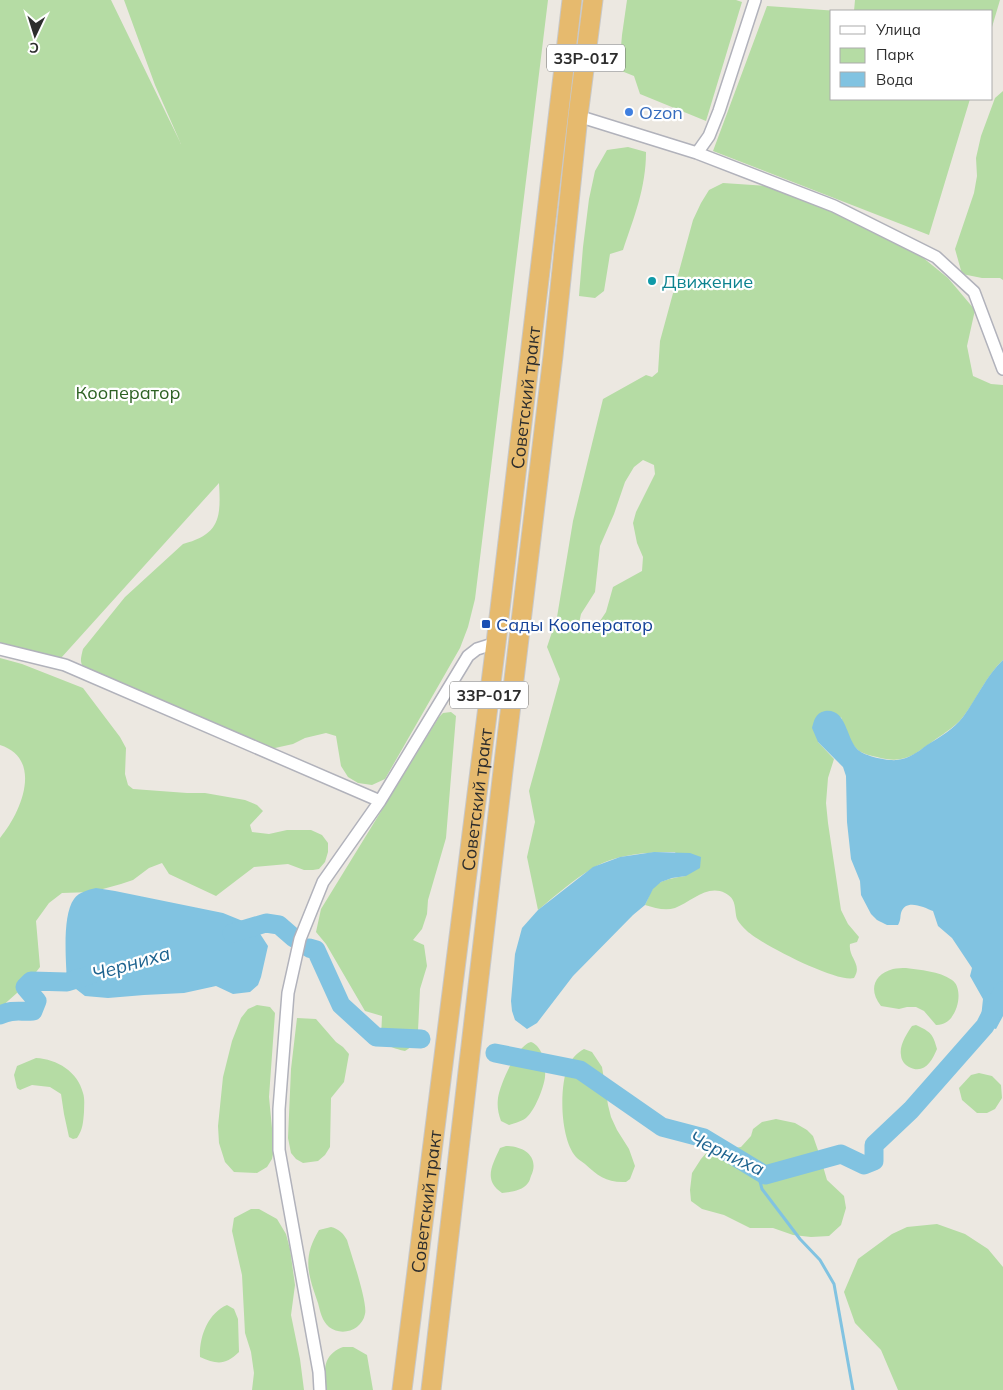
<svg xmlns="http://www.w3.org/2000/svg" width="1003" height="1390" viewBox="0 0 1003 1390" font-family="Mulish,sans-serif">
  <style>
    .green { fill: #b5dca4; fill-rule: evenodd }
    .water { fill: #81c3e1 }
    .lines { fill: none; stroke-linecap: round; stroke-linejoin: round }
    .stream { stroke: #81c3e1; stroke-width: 3 }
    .river { stroke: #81c3e1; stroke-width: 19 }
    .minor-casing { stroke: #b1b2bb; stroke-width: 14 }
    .trunk-casing { stroke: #c8c8c8; stroke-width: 21 }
    .minor { stroke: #fff; stroke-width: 11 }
    .trunk { stroke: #e6ba6e; stroke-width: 19 }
    .shop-dot { fill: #3f7fe0; stroke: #fff; stroke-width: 2 }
    .culture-dot { fill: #0f9aa8; stroke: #fff; stroke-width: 2 }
    .transit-dot { fill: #1a4fb4; stroke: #fff; stroke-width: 2 }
    .labels { text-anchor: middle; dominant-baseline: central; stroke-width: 4.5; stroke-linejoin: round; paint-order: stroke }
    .shield { fill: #fff; stroke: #6c6c6c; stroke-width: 1 }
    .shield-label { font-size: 16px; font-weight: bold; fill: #2d2d2d }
    .shop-label { font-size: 18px; fill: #366cbe; stroke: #fff; text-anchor: start }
    .culture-label { font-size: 18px; fill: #0d838f; stroke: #fff; text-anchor: start }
    .park-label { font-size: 18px; fill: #2e6224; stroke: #fff }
    .street-label { font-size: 18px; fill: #2d2d2d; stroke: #fff }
    .transit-label { font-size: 18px; fill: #164399; stroke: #fff; text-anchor: start }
    .water-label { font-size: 19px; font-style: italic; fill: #1e638f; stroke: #fff }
  </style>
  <rect width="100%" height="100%" fill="#ece8e1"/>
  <path class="green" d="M0,0H111L181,144L155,85L124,0H548L475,599L468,627L460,648L385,779L372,785L358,783L348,777L341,766L336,736L326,733L305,738L293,744L275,748L253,747L89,672C79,664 80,661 83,649L125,597L183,544C220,534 221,518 219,483L61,658L0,645Z
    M627,0H736L742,2L706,121L640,94L634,76L619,70L622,35Z
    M855,0H1000L992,27V11H854Z
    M767,6L838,11H832V99H970L929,235L713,151Z
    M1003,91V280L1000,278H982L962,274L955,249L974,193L977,176L976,158L981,136L995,98Z
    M628,147L646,152C646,188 634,217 623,250L610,254L604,291L595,298L579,296L583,247L589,199L595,171L607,150Z
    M723,183L769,186L847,217L916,252L948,278L975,310L967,346L973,376L991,384L1003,385V660C986,676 977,699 963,717C956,726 946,732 936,739C915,754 905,765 877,757C871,756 864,754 859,751C849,743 845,728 841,717L818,742L834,759L828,778L826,803L828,823L841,910L848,924L859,937L857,942L850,944C848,958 863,964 854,978C837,983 761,944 747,931C744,928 739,923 737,919C734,908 737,899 725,893C707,884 691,902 675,908C665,911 655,908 645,905C648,900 649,894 652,890C659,879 674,878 686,876L675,852C647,852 617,854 593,868C574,879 555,896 538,910L527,857L535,822L529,791L560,679L547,647L557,617L573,521L603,399L646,375L652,377L658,372L660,341L693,220L701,203L709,190ZM643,460L654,465L655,474L636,512L633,523L637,543L643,557L642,571L613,587L606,612L596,627L584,634L578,628L581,614L595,592L600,546L614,514L625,482L634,467Z
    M0,658L22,664L83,688L120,737L126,748L125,774L128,785L133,789L187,793H205L245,800L257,805L263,811L250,825L252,832L269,834L287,830H311L322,835L328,843V852L325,862L319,869L313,870H304L288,864L254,867L216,896L169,874L162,863L149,868L133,880L121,884L92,892L62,893L49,903L36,921L40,967L26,985L0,1008V838C21,813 44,759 0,745Z
    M451,712L456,716L446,838L428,900L427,914L422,929L413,940L424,945L427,966L420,989L418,1031L411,1047L405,1051C378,1044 381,1043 382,1016L365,1011L326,944L316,932L321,909L439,717L443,713Z
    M906,968C920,970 939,971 952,980C965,988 958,1026 936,1025L924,1011L916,1007H907L899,1009L881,1006C868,990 874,974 893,969C897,968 902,968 906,968Z
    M257,1005L270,1007L275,1013L269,1097L274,1149L272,1159L267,1167L257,1173L234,1172L225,1162L219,1143L218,1126L223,1077L232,1041L241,1018L248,1009Z
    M297,1018L316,1019L336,1042L343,1047L349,1054L344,1082L331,1098L330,1147L325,1155L318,1161L303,1163L296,1159L291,1153L288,1138L291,1069Z
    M916,1025C931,1032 933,1034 937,1049C932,1061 924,1075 909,1067C905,1065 901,1060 901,1055C899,1046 907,1033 912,1026Z
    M531,1042C543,1046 546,1066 545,1077C544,1087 535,1110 527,1117C523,1121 515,1123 509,1125L501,1121C498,1113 497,1106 498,1098C500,1084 517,1045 531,1042Z
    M584,1049L592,1052L602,1067L608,1105L611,1117L617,1130L629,1149L635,1166L630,1179L626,1182C607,1183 598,1176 585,1164C582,1162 578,1159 576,1157C560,1139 559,1087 568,1066C572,1058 577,1053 584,1049Z
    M36,1058C57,1059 78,1072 83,1093C85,1099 84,1106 84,1112C83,1123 83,1129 77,1138L73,1139L69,1137L64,1114L61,1094L50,1087L32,1085L20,1090L17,1088L14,1075L17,1066Z
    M979,1073L992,1076L1001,1085L1002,1098L995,1109L987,1113H977L962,1100L959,1088L971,1075Z
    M776,1119L795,1123L807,1130L813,1136L820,1156L827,1180L844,1196L846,1208L841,1225L829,1236L811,1237L793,1235L773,1228H750L724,1215L702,1209L691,1201L690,1190L692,1173L701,1159L707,1152L741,1147L751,1136L753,1129L762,1122Z
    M506,1146C524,1146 540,1157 531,1176C530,1178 530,1181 528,1183C522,1191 511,1192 502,1193C483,1180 492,1166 500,1148Z
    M251,1209H259L277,1219L286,1234L290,1249L295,1285L291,1315L300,1359L304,1390H252L254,1373L251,1352L245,1333L242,1275L232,1231L234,1218Z
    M937,1224L965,1234L988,1249L1003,1267V1390H898L881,1350L855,1323L844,1292L858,1259L892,1234L907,1227Z
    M331,1227C339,1229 343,1233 347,1240C351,1254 368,1303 365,1314C362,1330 342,1337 329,1327C322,1321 320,1311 318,1303C308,1274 302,1258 319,1230Z
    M227,1305L234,1309L238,1319L239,1352C225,1366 216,1364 200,1357C199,1337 208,1313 227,1305Z
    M343,1347H353L367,1355L373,1390H326C324,1371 322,1355 343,1347Z"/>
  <path class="water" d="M1003,660V1016L996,1029L985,1026L981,1018L983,999L970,976L972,968L952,938L938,926L933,911C924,907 905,898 901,913C900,917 901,920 898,925H887L877,920L871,914L861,895L860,881L851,859L847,822L846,776L843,767L818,742L812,728C814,721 815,713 825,711C846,708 846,737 857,749C864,756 886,761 897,760C908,759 918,752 927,745C940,737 954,729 963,717C977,698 986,676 1003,660Z
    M654,852L690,853L701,857L700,868L686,876L672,878L661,882L653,889L645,905L633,915L573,976L537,1023L527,1029L515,1020L512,1011L511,1001L515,954L522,928L538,910L593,867L620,857Z
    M96,888L115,891L223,913L255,926L268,946L261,977L258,985L250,992L233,994L216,986L184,993L144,995L108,998L85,996L67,982C66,961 62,915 74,899C79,892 88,890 96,888Z"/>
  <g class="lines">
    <path class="stream" d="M757,1170L762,1189L800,1239L820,1260L834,1284L853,1390"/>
    <path class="river" d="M232,933L266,923L279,925L294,938
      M309,948L316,950L341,1005L376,1037L421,1039
      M0,1015C12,1009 20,1012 33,1011L37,1001L25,987L31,981L67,982L90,975
      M495,1053L580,1070L662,1127L704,1138L765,1175L841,1154L864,1165L874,1161V1145L911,1110L985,1026L1003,991"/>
    <defs>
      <path id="minor" d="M578,116L697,153L834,206L936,257L974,292L1003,369
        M697,153L709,136L719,111L755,0
        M0,649L65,665L380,801
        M320,1390L319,1372L279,1150V1109L288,993L300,939L323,882L380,801L468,656L477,649L496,643"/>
      <g id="trunk">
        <path id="s1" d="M402,1390L496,643L572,0"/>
        <path d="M431,1390L503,771L553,356L578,116L593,0"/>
      </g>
    </defs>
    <use href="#minor" class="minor-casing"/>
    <use href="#trunk" class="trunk-casing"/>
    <use href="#minor" class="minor"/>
    <use href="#trunk" class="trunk"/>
  </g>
  <circle class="shop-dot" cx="629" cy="112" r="5"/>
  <circle class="culture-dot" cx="652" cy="281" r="5"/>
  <rect class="transit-dot" x="481" y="619" width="10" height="10" rx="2.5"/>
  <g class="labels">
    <g class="shield">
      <rect x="547" y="44.5" width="78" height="27" rx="4"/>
      <rect x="450" y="681.5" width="78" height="27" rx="4"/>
    </g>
    <g class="shield-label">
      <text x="586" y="58">33Р-017</text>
      <text x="489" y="695">33Р-017</text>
    </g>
    <g class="shop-label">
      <text x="639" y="112">Ozon</text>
    </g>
    <g class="culture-label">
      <text x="662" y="281">Движение</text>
    </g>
    <g class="park-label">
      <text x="128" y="392">Кооператор</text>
    </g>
    <g class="street-label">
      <text stroke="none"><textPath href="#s1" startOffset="1000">Советский тракт</textPath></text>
      <text stroke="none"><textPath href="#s1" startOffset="595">Советский тракт</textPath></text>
      <text stroke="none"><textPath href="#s1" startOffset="190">Советский тракт</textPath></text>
    </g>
    <g class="transit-label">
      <text x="496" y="624">Сады Кооператор</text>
    </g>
    <g class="water-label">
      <text transform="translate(131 963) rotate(-16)">Черниха</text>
      <text transform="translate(727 1153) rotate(25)">Черниха</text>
    </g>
  </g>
  <rect x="830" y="10" width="162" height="90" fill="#ffffff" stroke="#ababab"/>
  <rect x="840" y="26" width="25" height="8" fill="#ffffff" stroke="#ababab"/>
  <text x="876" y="35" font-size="15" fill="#2d2d2d">Улица</text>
  <rect x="840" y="48" width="25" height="15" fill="#b5dca4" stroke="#ababab"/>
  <text x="876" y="60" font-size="15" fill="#2d2d2d">Парк</text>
  <rect x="840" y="72" width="25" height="15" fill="#81c3e1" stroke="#ababab"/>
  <text x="876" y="85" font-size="15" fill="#2d2d2d">Вода</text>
  <g transform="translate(35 35) rotate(184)" stroke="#ffffff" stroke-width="4" paint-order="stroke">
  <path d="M0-4L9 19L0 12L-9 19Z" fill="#2d2d2d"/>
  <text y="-8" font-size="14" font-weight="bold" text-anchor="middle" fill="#2d2d2d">С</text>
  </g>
</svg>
